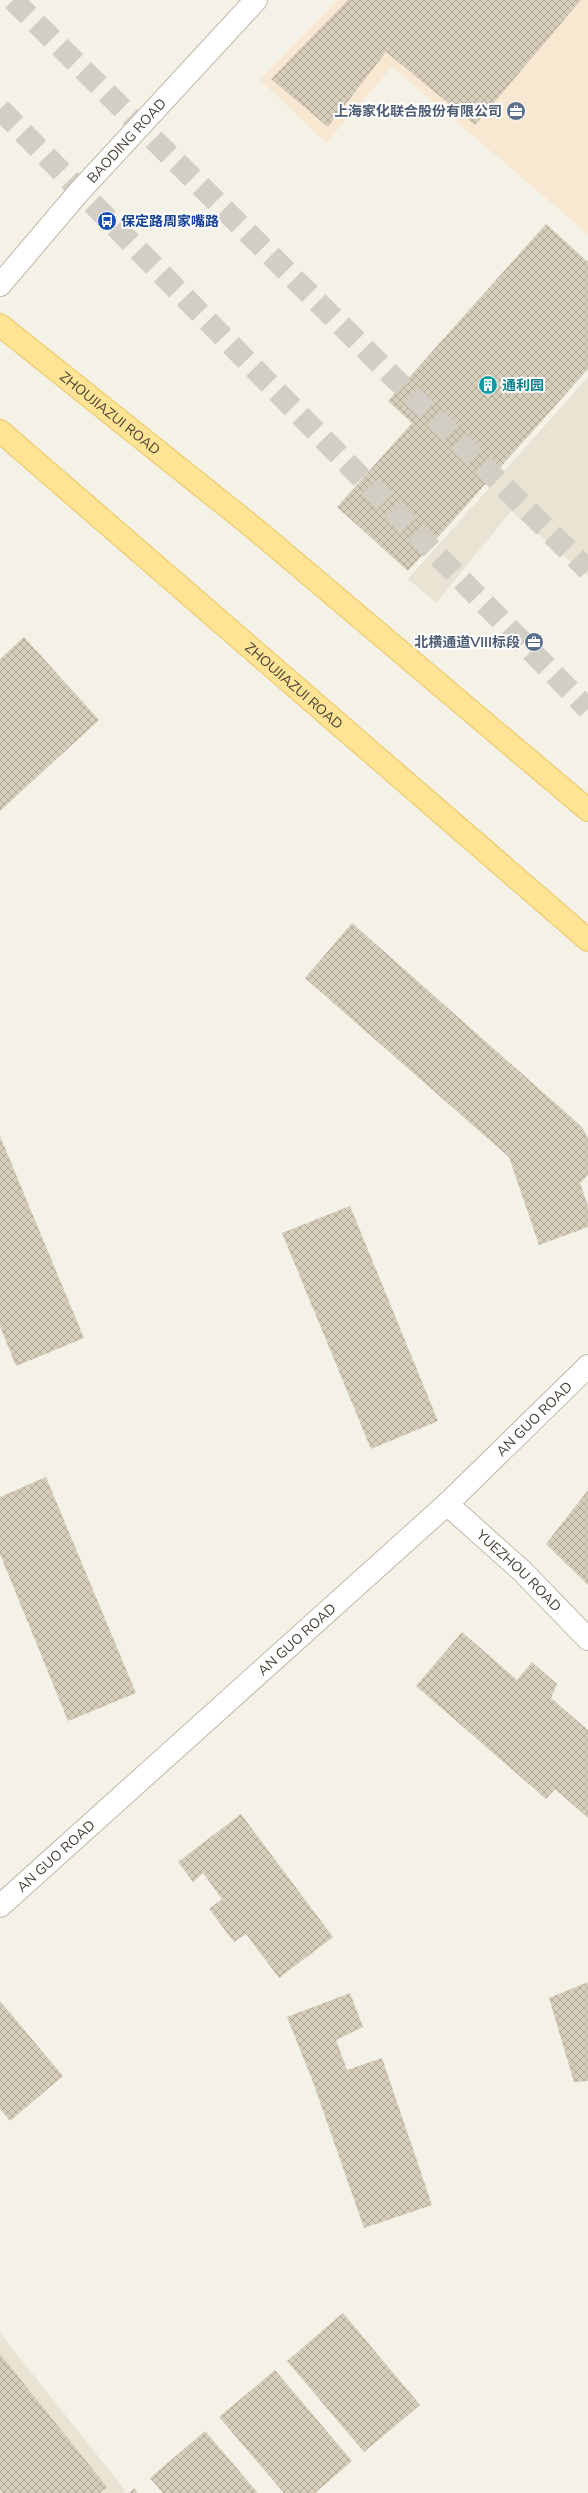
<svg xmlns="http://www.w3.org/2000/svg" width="588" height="2493" viewBox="0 0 588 2493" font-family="'Nunito Sans','Noto Sans SC',sans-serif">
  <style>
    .residential { fill: #e9e3d4 }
    .commercial { fill: #f8e8d1 }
    .building { fill: url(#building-cross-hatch) }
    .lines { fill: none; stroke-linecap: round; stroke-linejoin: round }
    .trunk-tunnel { stroke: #d2cec3; stroke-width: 22; stroke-dasharray: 22 11; stroke-linecap: butt }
    .minor-casing { stroke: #c1b9a9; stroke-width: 24 }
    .primary-casing { stroke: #ebc55e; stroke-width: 24 }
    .minor { stroke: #fff; stroke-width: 22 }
    .primary { stroke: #ffe495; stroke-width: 22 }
    .labels { text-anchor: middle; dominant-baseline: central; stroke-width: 4; stroke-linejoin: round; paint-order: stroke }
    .service-label { font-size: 14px; font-weight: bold; fill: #4e5e75; stroke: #fff; text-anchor: end }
    .street-label { font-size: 14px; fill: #484135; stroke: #fff }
    .transit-label { font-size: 14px; font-weight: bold; fill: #164399; stroke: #fff; text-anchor: start }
    .culture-label { font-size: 14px; font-weight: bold; fill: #0d838f; stroke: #fff; text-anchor: start }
  </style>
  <defs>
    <pattern id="building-cross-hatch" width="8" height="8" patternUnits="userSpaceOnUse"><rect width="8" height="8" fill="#d7cdbb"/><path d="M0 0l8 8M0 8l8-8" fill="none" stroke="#b0a899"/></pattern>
  </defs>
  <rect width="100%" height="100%" fill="#f4f1e7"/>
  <path class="residential" d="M588,377V576L511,511L436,603L408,579Z
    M0,2333L126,2491L123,2493H0Z"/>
  <path class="commercial" d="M337,0H588V234L392,67L326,143L260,80Z"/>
  <path class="building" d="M348,0H581L475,125L386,52L328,127L271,79Z
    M546,224L588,262V369L408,571L337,507L412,423L388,401Z
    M24,637L99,720L0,811V659Z
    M352,923L582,1127L588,1138V1175L580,1183L588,1206V1227L539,1245L509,1157L305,978Z
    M0,1136L84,1338L16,1366L0,1326Z
    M350,1206L438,1421L371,1449L282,1233Z
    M46,1477L136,1693L68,1721L0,1554V1497Z
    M588,1490V1585L546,1544Z
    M462,1632L517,1680L532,1662L557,1684L551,1698L588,1730V1818L555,1789L546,1799L416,1686Z
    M241,1814L333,1937L279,1978L246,1934L234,1942L209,1909L222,1899L203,1873L193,1882L178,1862Z
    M588,1982V2081L574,2082L549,1998Z
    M350,1993L363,2027L336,2040L347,2070L382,2058L432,2205L364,2228L313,2082L287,2017Z
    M0,2001L63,2076L10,2121L0,2109Z
    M343,2313L420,2405L364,2452L287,2361Z
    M0,2354L107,2487L100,2493H3L0,2489Z
    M275,2370L352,2461L315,2493H284L219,2417Z
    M205,2431L258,2493H163L150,2478Z
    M134,2488L138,2493H129Z"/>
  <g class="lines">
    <path class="trunk-tunnel" d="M13,0L588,570
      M0,109L588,709"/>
    <defs>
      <g id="minor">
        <path id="s1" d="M0,285L78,193L256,0"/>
        <path id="s2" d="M447,1504L522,1571L588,1639"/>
        <path id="s3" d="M0,1906L447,1504L588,1366"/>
      </g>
      <g id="primary">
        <path id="s4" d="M0,325L254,528L588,810"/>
        <path id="s5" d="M0,431L588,940"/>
      </g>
    </defs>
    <use href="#minor" class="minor-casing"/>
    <use href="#primary" class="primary-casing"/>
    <use href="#minor" class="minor"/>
    <use href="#primary" class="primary"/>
  </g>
  <defs>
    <symbol id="office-disc" viewBox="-11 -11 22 22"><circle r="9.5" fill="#5c6f8a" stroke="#fff"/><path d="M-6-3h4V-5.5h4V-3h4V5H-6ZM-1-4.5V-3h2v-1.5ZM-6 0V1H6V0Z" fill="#fff"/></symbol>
    <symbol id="bus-disc" viewBox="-11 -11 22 22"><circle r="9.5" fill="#1a4fb4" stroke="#fff"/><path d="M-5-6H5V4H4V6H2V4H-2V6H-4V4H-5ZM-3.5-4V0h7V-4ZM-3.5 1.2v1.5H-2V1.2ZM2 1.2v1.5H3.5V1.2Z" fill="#fff"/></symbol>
    <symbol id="building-disc" viewBox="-11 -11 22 22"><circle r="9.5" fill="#0f9aa8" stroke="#fff"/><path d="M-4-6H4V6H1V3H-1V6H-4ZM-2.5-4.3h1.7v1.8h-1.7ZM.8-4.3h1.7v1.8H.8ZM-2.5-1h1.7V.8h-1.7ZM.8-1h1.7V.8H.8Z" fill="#fff"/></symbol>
  </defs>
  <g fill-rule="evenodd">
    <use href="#office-disc" x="505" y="100" width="22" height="22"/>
    <use href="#bus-disc" x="96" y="210" width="22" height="22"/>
    <use href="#building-disc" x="477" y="374" width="22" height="22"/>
    <use href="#office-disc" x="523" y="631" width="22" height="22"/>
  </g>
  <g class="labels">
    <g class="service-label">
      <text x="502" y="111">上海家化联合股份有限公司</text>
      <text x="520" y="642">北横通道VIII标段</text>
    </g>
    <g class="street-label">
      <text stroke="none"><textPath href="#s1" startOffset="192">BAODING ROAD</textPath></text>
      <text stroke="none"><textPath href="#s4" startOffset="141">ZHOUJIAZUI ROAD</textPath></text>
      <text stroke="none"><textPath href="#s5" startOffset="389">ZHOUJIAZUI ROAD</textPath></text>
      <text stroke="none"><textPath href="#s3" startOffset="723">AN GUO ROAD</textPath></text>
      <text stroke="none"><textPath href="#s2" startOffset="98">YUEZHOU ROAD</textPath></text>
      <text stroke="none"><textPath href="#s3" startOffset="399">AN GUO ROAD</textPath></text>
      <text stroke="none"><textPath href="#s3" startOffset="75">AN GUO ROAD</textPath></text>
    </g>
    <g class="transit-label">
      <text x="121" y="221">保定路周家嘴路</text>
    </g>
    <g class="culture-label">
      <text x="502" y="385">通利园</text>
    </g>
  </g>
</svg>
